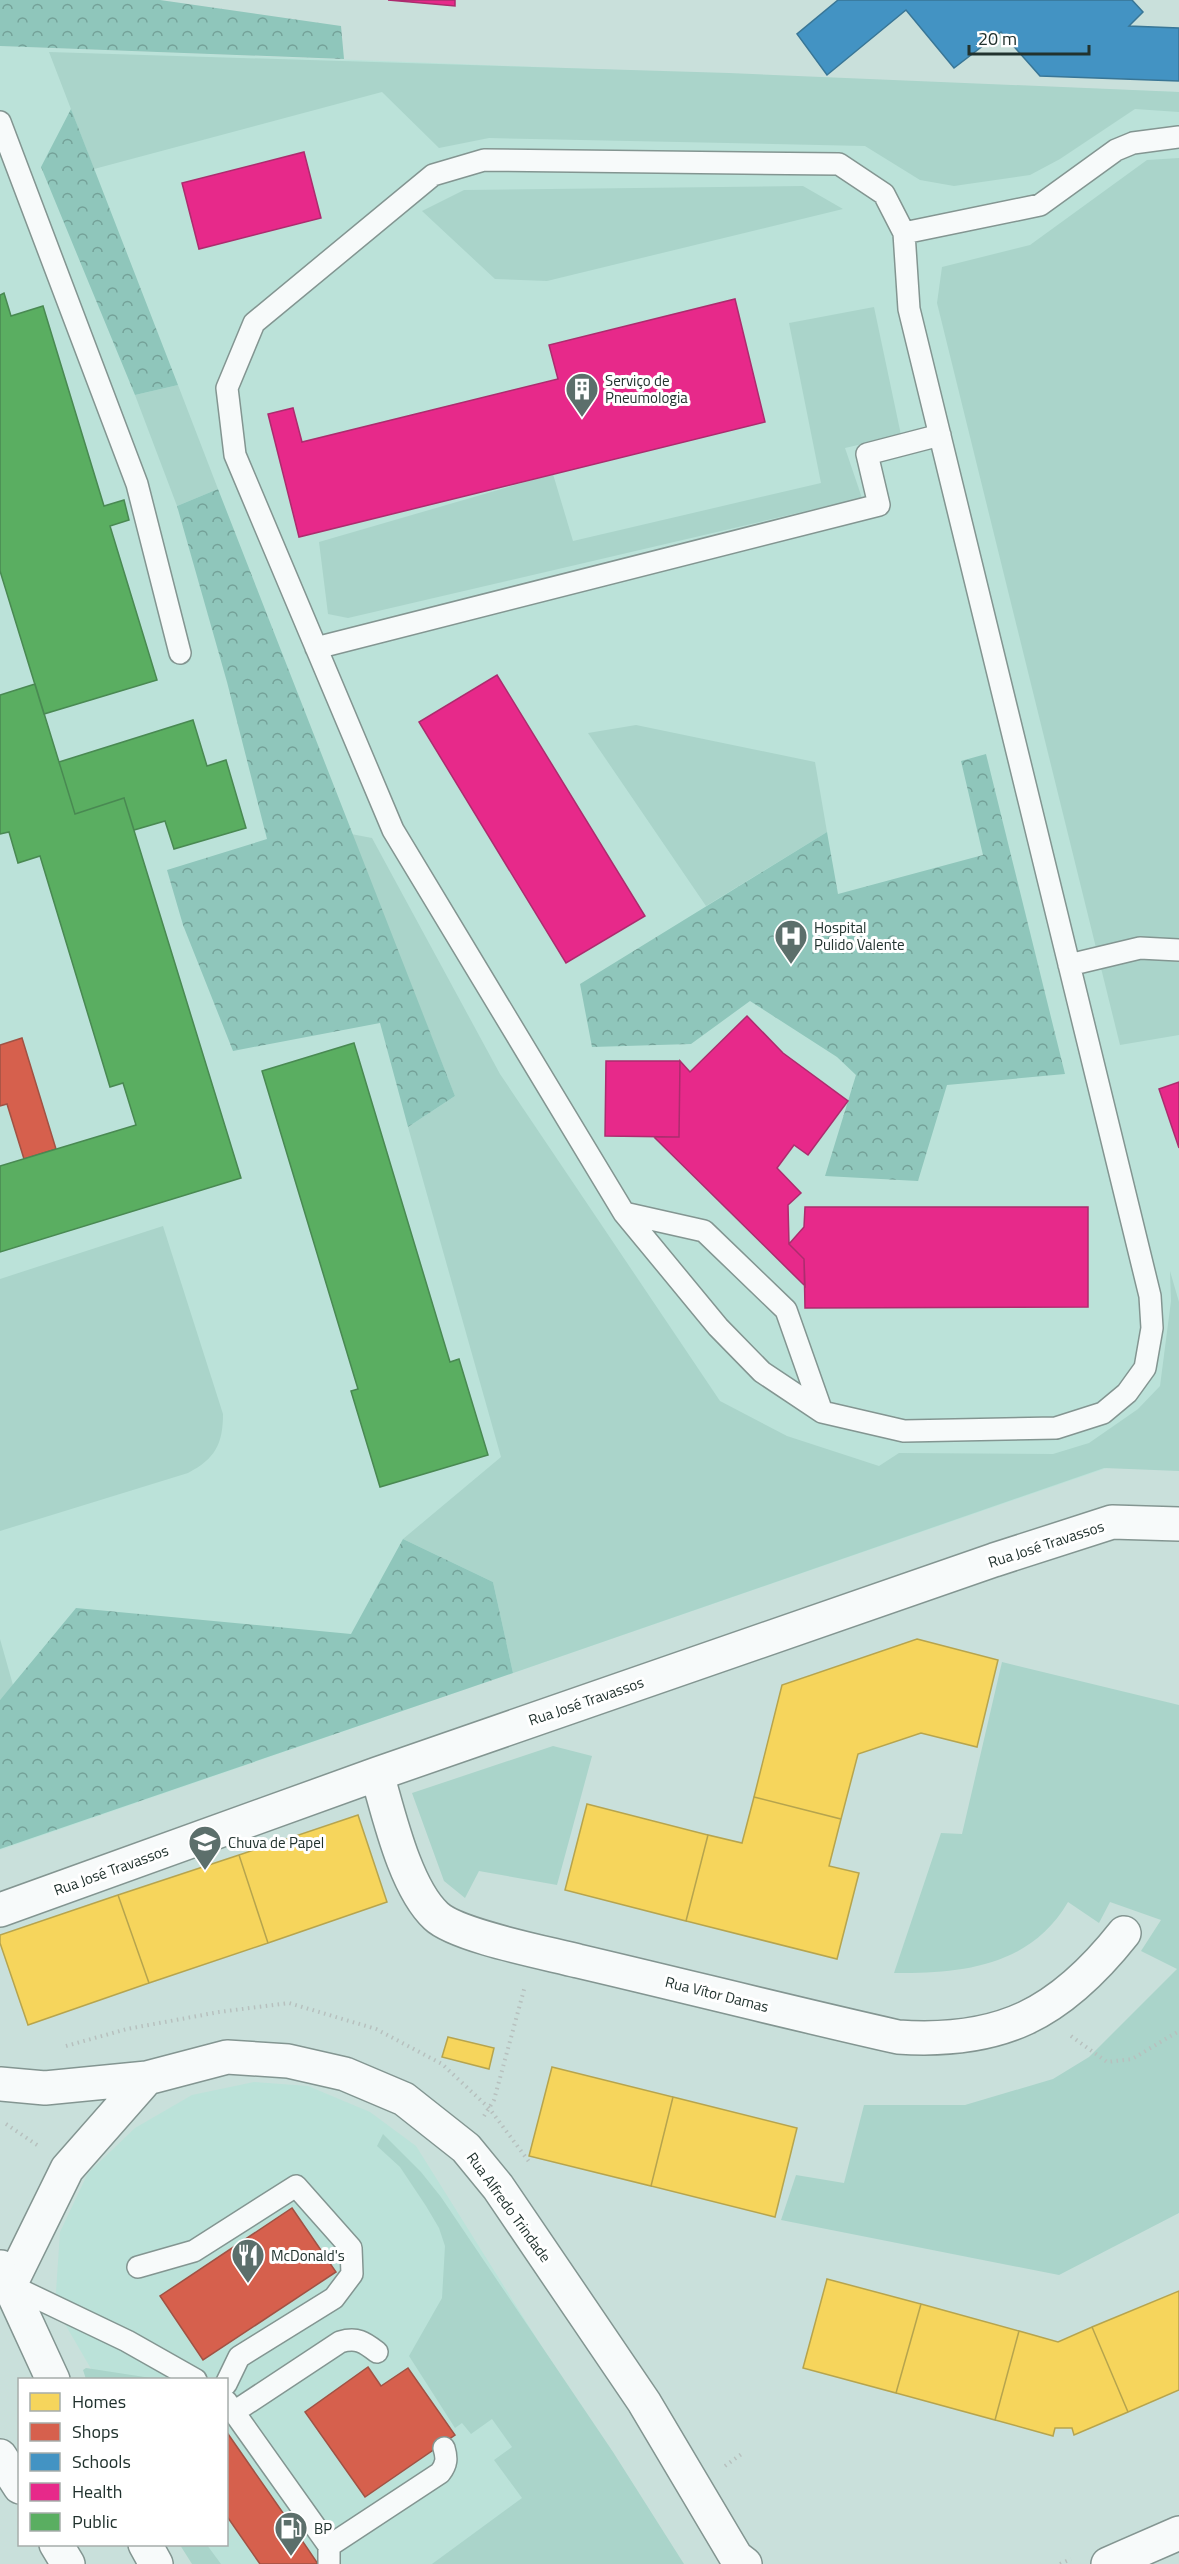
<svg xmlns="http://www.w3.org/2000/svg" width="1179" height="2564" viewBox="0 0 1179 2564" font-family="'Titillium Web',sans-serif">
  <style>
    .built { fill: #bbe2d9 }
    .grass { fill: #aad4ca }
    .forest { fill: url(#forest-crowns) }
    .homes { fill: #f6d55c; stroke: #b6a44e; stroke-width: 1.5 }
    .shops { fill: #d6604d; stroke: #a05244; stroke-width: 1.5 }
    .schools { fill: #4393c3; stroke: #397696; stroke-width: 1.5 }
    .health { fill: #e7298a; stroke: #ac2c6e; stroke-width: 1.5 }
    .public { fill: #5aae61; stroke: #498952; stroke-width: 1.5 }
    .lines { fill: none; stroke-linecap: round; stroke-linejoin: round }
    .lane-casing { stroke: #839591; stroke-width: 24 }
    .street-casing { stroke: #839591; stroke-width: 36 }
    .secondary-casing { stroke: #839591; stroke-width: 36 }
    .highway-casing { stroke: #839591; stroke-width: 36 }
    .path { stroke: #b7c0be; stroke-width: 4; stroke-dasharray: 1.5 4.5; stroke-linecap: butt }
    .lane { stroke: #f7fafa; stroke-width: 21 }
    .street { stroke: #f7fafa; stroke-width: 33 }
    .secondary { stroke: #f7fafa; stroke-width: 33 }
    .highway { stroke: #f7fafa; stroke-width: 33 }
    .labels { text-anchor: middle; dominant-baseline: central; stroke-width: 6; stroke-linejoin: round; paint-order: stroke }
    .poi-label { font-size: 15px; fill: #21322e; stroke: #fff; text-anchor: start }
    .street-label { font-size: 15px; fill: #21322e; stroke: #fff }
  </style>
  <defs>
    <pattern id="forest-crowns" width="20" height="18" patternUnits="userSpaceOnUse" patternTransform="scale(1.5)"><rect width="20" height="18" fill="#8fc6bb"/><path d="M2 6a3 3 0 1 1 6 0M12 15a3 3 0 1 1 6 0" fill="none" stroke="#74a198"/></pattern>
  </defs>
  <rect width="100%" height="100%" fill="#c9e0db"/>
  <path class="built" d="M0,46L1179,92V1443L0,1850Z
    M254,2082L308,2086L370,2112L416,2146L678,2564H204L193,2545L226,2544V2380L97,2379L55,2307L60,2232L88,2173L135,2128L192,2095Z"/>
  <path class="grass" d="M49,52L729,73L1179,92V112L1135,109L1060,159L1030,175L954,186L920,180L865,146L489,138L439,148L382,92L94,169Z
    M1179,158V1035L1120,1045L937,303L942,267L1030,245L1147,160Z
    M803,186L843,209L547,281L495,279L422,211L464,190Z
    M874,307L901,435L845,448L862,498L348,618L328,614L319,542L553,474L573,541L821,483L789,323Z
    M178,385L218,489L177,506L135,395Z
    M636,725L815,762L827,832L706,906L588,733Z
    M351,834L372,838L500,1074L720,1401L787,1436L879,1466L899,1453L1053,1454L1089,1443L1138,1409L1160,1386L1171,1301L1170,1271L1179,1302V1471L1104,1468L513,1673L493,1582L403,1539L501,1457L408,1127L455,1096Z
    M163,1226L223,1414C223,1444 215,1459 188,1473L0,1531V1279Z
    M0,1639L13,1685L0,1700Z
    M1002,1662L1179,1705V2213L1059,2275L781,2220L796,2175L844,2183L864,2105H965L1053,2079L1089,2057L1177,1969L1141,1951L1161,1920L1110,1902L1099,1923L1068,1902C1031,1966 962,1974 894,1973L941,1833L962,1834Z
    M553,1746L592,1756L557,1885L479,1871L465,1898L444,1881L412,1793Z
    M383,2134L421,2172L441,2197L613,2452L684,2564H432L522,2498L494,2460L512,2447L492,2419L471,2434L462,2423L455,2428L409,2356L442,2298L445,2246L439,2228L426,2206L400,2167L377,2146Z
    M86,2368L151,2378L155,2379H86L83,2370Z
    M180,2545H207L221,2564H192Z"/>
  <path class="forest" d="M0,0H160L341,26L344,59L0,46Z
    M71,109L178,385L135,395L41,167Z
    M218,489L455,1096L408,1127L380,1023L233,1051L183,925L167,870L267,839L227,682L177,506Z
    M986,754L1065,1074L947,1085L918,1181L825,1176L856,1075L837,1057L750,1001L691,1044L592,1047L580,984L827,832L838,894L983,855L961,761Z
    M403,1539L493,1582L513,1673L0,1849V1700L76,1608L351,1634Z"/>
  <path class="homes" d="M917,1639L998,1660L977,1747L921,1733L858,1754L841,1819L754,1797L782,1685Z
    M754,1797L841,1819L829,1866L859,1873L837,1959L686,1921L708,1835L742,1843Z
    M587,1804L708,1835L686,1921L565,1890Z
    M358,1815L387,1902L268,1943L239,1855Z
    M239,1855L268,1943L149,1983L118,1895Z
    M118,1895L149,1983L28,2025L0,1943V1935Z
    M448,2037L494,2048L489,2069L442,2057Z
    M552,2067L673,2097L651,2186L529,2156Z
    M673,2097L797,2128L775,2217L651,2186Z
    M827,2279L921,2304L896,2393L803,2368Z
    M1179,2291V2390L1128,2412L1092,2327Z
    M921,2304L1019,2331L995,2420L896,2393Z
    M1092,2327L1128,2412L1074,2435L1072,2428H1055L1053,2436L995,2420L1019,2331L1058,2342Z"/>
  <path class="shops" d="M22,1038L56,1149L24,1159L7,1104L0,1106V1045Z
    M292,2208L336,2272L203,2360L160,2296Z
    M368,2367L381,2386L408,2368L455,2435L365,2497L305,2412Z
    M226,2431L297,2533L318,2564H260L226,2515Z"/>
  <path class="schools" d="M838,0H1132L1143,12L1129,26L1179,28V81L1040,76L1001,32L954,68L906,10L827,75L797,34Z"/>
  <path class="health" d="M388,0H455V6Z
    M304,152L321,218L199,249L182,183Z
    M735,299L765,422L299,537L268,414L293,408L302,442L558,379L549,345Z
    M497,675L645,916L566,963L419,722Z
    M747,1016L783,1053L848,1101L808,1155L794,1145L777,1168L801,1193L788,1205L789,1244L804,1259L805,1286L654,1137H679L680,1061L690,1072Z
    M606,1061H680L679,1137L605,1136Z
    M1179,1082V1148L1159,1089Z
    M805,1207H1088V1307L805,1308L804,1259L789,1244L804,1227Z"/>
  <path class="public" d="M4,293L11,316L43,306L104,506L124,500L129,520L110,526L157,680L44,714L0,571V295Z
    M35,684L75,814L124,798L241,1178L0,1252V1166L136,1125L123,1083L110,1087L40,856L18,863L9,832L0,834V695Z
    M193,720L207,766L226,760L246,828L174,849L165,821L134,830L124,798L75,814L59,762Z
    M354,1043L450,1362L459,1359L488,1455L380,1487L351,1391L358,1389L262,1071Z"/>
  <g class="lines">
    <defs>
      <path id="lane" d="M0,122L137,484L180,653
        M484,160L839,164L884,194L904,233L909,309L1150,1296L1152,1328L1145,1368L1127,1393L1103,1413L1056,1428L904,1431L822,1412L762,1372L718,1327L624,1213L393,830L235,455L227,388L254,323L433,175Z
        M904,233L1040,205L1116,150L1133,143L1179,137
        M316,648L879,505L867,454L940,435
        M1069,965L1140,948L1179,950
        M624,1213L704,1231L786,1310L822,1412
        M138,2267L194,2251L296,2186L351,2248L352,2274L334,2298L239,2357L226,2384
        M10,2285L127,2341L196,2380
        M226,2401L329,2546V2564
        M234,2412L340,2342C357,2337 364,2342 377,2352
        M329,2546L440,2473C447,2464 447,2458 444,2448"/>
      <path id="street" d="M377,1774C389,1815 405,1887 436,1916C457,1936 547,1953 578,1961C685,1986 791,2013 898,2037C1001,2044 1060,2014 1124,1933
        M0,1910L377,1774L994,1560L1112,1522L1179,1524
        M0,2084L45,2088L147,2078L227,2057L288,2061L345,2074L404,2099L466,2148L498,2187L644,2402L736,2557L745,2564
        M1,2267L53,2380
        M10,2285L67,2169L147,2078
        M145,2544L156,2564"/>
      <path id="secondary" d="M1108,2564L1179,2533"/>
      <path id="highway" d="M0,2273L10,2285
        M0,2456L20,2487
        M56,2544L68,2564"/>
    </defs>
    <use href="#lane" class="lane-casing"/>
    <use href="#street" class="street-casing"/>
    <use href="#secondary" class="secondary-casing"/>
    <use href="#highway" class="highway-casing"/>
    <path class="path" d="M1071,2036L1107,2062L1132,2059L1179,2031
      M66,2046L127,2029L219,2012L289,2003L376,2029L442,2064L489,2108L530,2163
      M484,2116L494,2100L525,1986
      M6,2124L40,2147
      M725,2466L743,2453
      M1060,2564L1071,2559"/>
    <use href="#lane" class="lane"/>
    <use href="#street" class="street"/>
    <use href="#secondary" class="secondary"/>
    <use href="#highway" class="highway"/>
  </g>
  <defs>
    <symbol id="building-pin" viewBox="-11 -11 22 30"><path d="M0 17L-7.5 6A9.5 9.5 0 1 1 7.5 6Z" fill="#5c6f6b" stroke="#fff"/><path d="M-4-6H4V6H1V3H-1V6H-4ZM-2.5-4.3h1.7v1.8h-1.7ZM.8-4.3h1.7v1.8H.8ZM-2.5-1h1.7V.8h-1.7ZM.8-1h1.7V.8H.8Z" fill="#fff"/></symbol>
    <symbol id="hospital-pin" viewBox="-11 -11 22 30"><path d="M0 17L-7.5 6A9.5 9.5 0 1 1 7.5 6Z" fill="#5c6f6b" stroke="#fff"/><path d="M-5-5h3v3.5h4V-5h3V5h-3V1.5h-4V5h-3Z" fill="#fff"/></symbol>
    <symbol id="school-pin" viewBox="-11 -11 22 30"><path d="M0 17L-7.5 6A9.5 9.5 0 1 1 7.5 6Z" fill="#5c6f6b" stroke="#fff"/><path d="M0-5L7-2L0 1L-7-2ZM-4 1L0 2.5L4 1V4Q0 6-4 4Z" fill="#fff"/></symbol>
    <symbol id="restaurant-pin" viewBox="-11 -11 22 30"><path d="M0 17L-7.5 6A9.5 9.5 0 1 1 7.5 6Z" fill="#5c6f6b" stroke="#fff"/><path d="M-5-6h1v4h1v-4h1v4h1v-4h1v5L-1.5 .5V6h-2V.5L-5-1ZM5-6V6H3V1.5H1.5Q1.5-4 5-6Z" fill="#fff"/></symbol>
    <symbol id="fuel-pin" viewBox="-11 -11 22 30"><path d="M0 17L-7.5 6A9.5 9.5 0 1 1 7.5 6Z" fill="#5c6f6b" stroke="#fff"/><path d="M-5.5-6h7V0h2V4h1.3V-2.5L3-4.5l.8-.8L6-3V5H2.5V1h-1V6h-7ZM-4.2-4.7v3.2H.2V-4.7Z" fill="#fff"/></symbol>
  </defs>
  <g fill-rule="evenodd">
    <use href="#building-pin" x="563" y="370" width="38" height="52"/>
    <use href="#hospital-pin" x="772" y="917" width="38" height="52"/>
    <use href="#school-pin" x="186" y="1823" width="38" height="52"/>
    <use href="#restaurant-pin" x="229" y="2236" width="38" height="52"/>
    <use href="#fuel-pin" x="272" y="2509" width="38" height="52"/>
  </g>
  <g class="labels">
    <g class="poi-label">
      <text x="605" y="380">Serviço de<tspan x="605" dy="17">Pneumologia</tspan></text>
      <text x="814" y="927">Hospital<tspan x="814" dy="17">Pulido Valente</tspan></text>
      <text x="228" y="1842">Chuva de Papel</text>
      <text x="271" y="2255">McDonald's</text>
      <text x="314" y="2528">BP</text>
    </g>
    <g class="street-label">
      <text transform="translate(1046 1544) rotate(-18)">Rua José Travassos</text>
      <text transform="translate(586 1701) rotate(-19)">Rua José Travassos</text>
      <text transform="translate(111 1870) rotate(-20)">Rua José Travassos</text>
      <text transform="translate(717 1994) rotate(14)">Rua Vítor Damas</text>
      <text transform="translate(509 2207) rotate(54)">Rua Alfredo Trindade</text>
    </g>
  </g>
  <rect x="18" y="2378" width="210" height="168" fill="#ffffff" stroke="#a6adab" stroke-width="1.5"/>
  <rect x="30" y="2393" width="30" height="18" fill="#f6d55c" stroke="#a6adab" stroke-width="1.5"/>
  <text x="72" y="2408" font-size="18" fill="#21322e">Homes</text>
  <rect x="30" y="2423" width="30" height="18" fill="#d6604d" stroke="#a6adab" stroke-width="1.5"/>
  <text x="72" y="2438" font-size="18" fill="#21322e">Shops</text>
  <rect x="30" y="2453" width="30" height="18" fill="#4393c3" stroke="#a6adab" stroke-width="1.5"/>
  <text x="72" y="2468" font-size="18" fill="#21322e">Schools</text>
  <rect x="30" y="2483" width="30" height="18" fill="#e7298a" stroke="#a6adab" stroke-width="1.5"/>
  <text x="72" y="2498" font-size="18" fill="#21322e">Health</text>
  <rect x="30" y="2513" width="30" height="18" fill="#5aae61" stroke="#a6adab" stroke-width="1.5"/>
  <text x="72" y="2528" font-size="18" fill="#21322e">Public</text>
  <path d="M969 45v9h120v-9" fill="none" stroke="#21322e" stroke-width="3"/>
  <text x="978" y="45" font-size="18" fill="#21322e" stroke="#ffffff" stroke-width="4.5" paint-order="stroke">20 m</text>
</svg>
